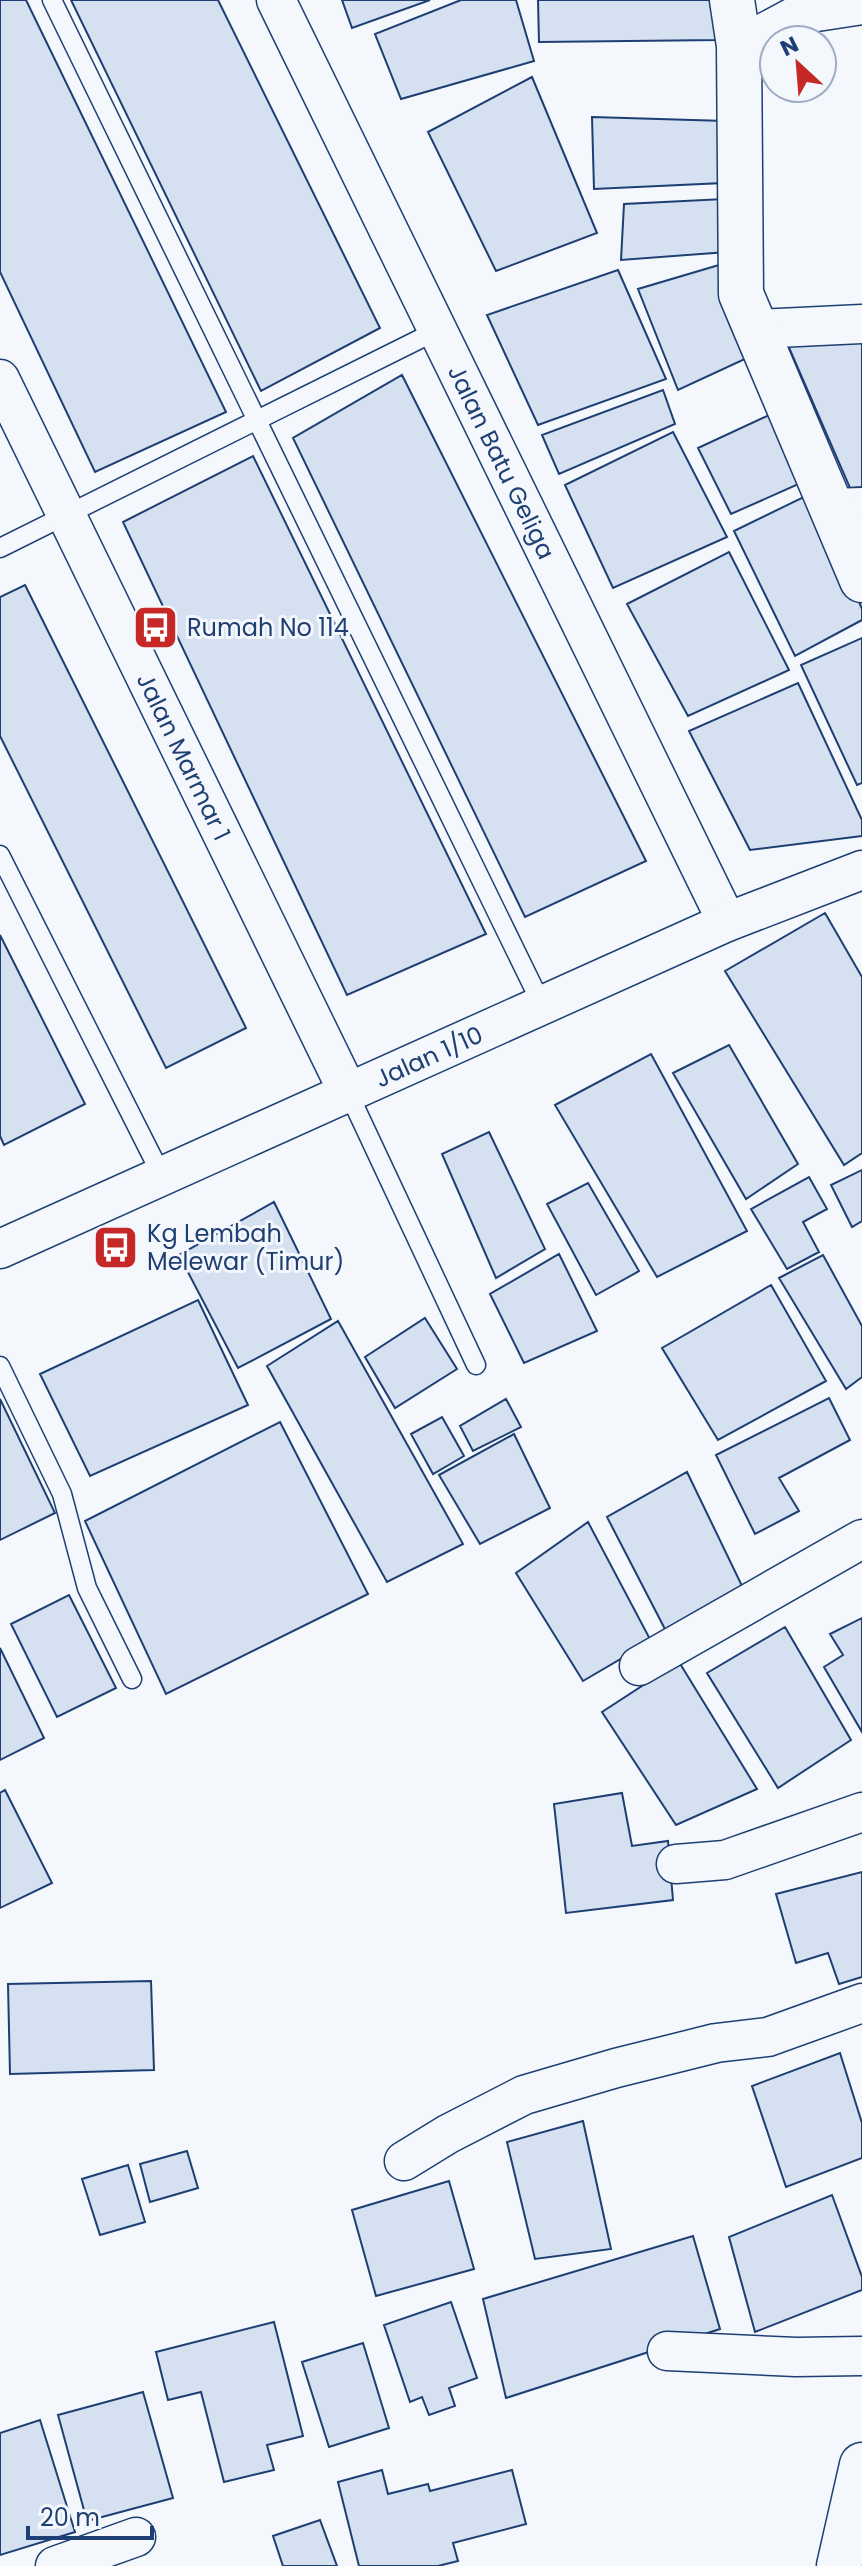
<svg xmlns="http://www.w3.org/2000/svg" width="862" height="2566" viewBox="0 0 862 2566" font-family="Poppins,sans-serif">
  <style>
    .building { fill: #d5e0f0; stroke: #1d3f73; stroke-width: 2 }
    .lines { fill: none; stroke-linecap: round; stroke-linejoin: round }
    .service-casing { stroke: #1d3f73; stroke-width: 21 }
    .minor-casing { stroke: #1d3f73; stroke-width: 41 }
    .tertiary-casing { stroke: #1d3f73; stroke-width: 47 }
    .service { stroke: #f4f7fb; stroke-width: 18 }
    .minor { stroke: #f4f7fb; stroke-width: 38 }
    .tertiary { stroke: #f4f7fb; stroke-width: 44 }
    .labels { text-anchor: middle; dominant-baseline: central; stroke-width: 6; stroke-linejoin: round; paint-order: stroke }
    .street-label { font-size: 24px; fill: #1d3f73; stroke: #f4f7fb }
    .poi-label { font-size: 24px; fill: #1d3f73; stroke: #f4f7fb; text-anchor: start }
  </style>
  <rect width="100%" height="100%" fill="#f4f7fb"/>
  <path class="building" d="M0,0H26L226,412L95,472L0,272Z
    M71,0H218L380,328L261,391Z
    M342,0H430L352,28Z
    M461,0H516L534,61L401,99L375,34Z
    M538,0H713L718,40L539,42Z
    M532,77L597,233L496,271L428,132Z
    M592,117L725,121L723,183L594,189Z
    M724,199L727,252L621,260L624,204Z
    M719,265L760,352L678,390L638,289Z
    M618,270L666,379L538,425L487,315Z
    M862,341V487L850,488L787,343Z
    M402,375L646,861L525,917L293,438Z
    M663,390L675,424L559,474L542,435Z
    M780,410L812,478L731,514L698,448Z
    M673,432L727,537L613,588L565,485Z
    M253,456L486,934L347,995L123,522Z
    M814,492L862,609V620L795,656L734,531Z
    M729,552L789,670L688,716L627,604Z
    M25,585L246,1028L166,1068L0,736V597Z
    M862,638V783L857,785L801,665Z
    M798,683L862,820V836L750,850L689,731Z
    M825,913L862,977V1153L844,1165L725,971Z
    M0,935L85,1104L4,1145L0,1136Z
    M729,1045L798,1164L746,1199L673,1073Z
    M651,1054L747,1231L657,1277L555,1105Z
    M489,1132L545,1249L496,1278L442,1154Z
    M862,1170V1221L852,1227L831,1185Z
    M809,1177L827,1209L803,1222L819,1252L787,1269L751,1209Z
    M588,1183L639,1271L596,1295L547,1204Z
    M274,1202L331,1319L238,1368L179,1255Z
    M559,1254L597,1331L524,1363L490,1294Z
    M823,1255L862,1326V1377L846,1389L779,1278Z
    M771,1285L826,1381L718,1440L662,1348Z
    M198,1300L248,1405L90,1476L40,1374Z
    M425,1318L457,1369L395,1408L365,1357Z
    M338,1321L463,1544L387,1582L267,1366Z
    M829,1398L850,1440L779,1478L799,1511L755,1534L716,1455Z
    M0,1399L55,1513L0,1540Z
    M506,1399L521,1427L473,1451L460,1426Z
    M442,1417L464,1456L433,1474L411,1434Z
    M280,1422L368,1594L166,1694L85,1521Z
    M514,1434L550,1508L480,1544L439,1475Z
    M687,1472L744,1590L667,1633L607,1517Z
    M588,1522L651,1641L583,1681L516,1573Z
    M69,1595L116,1688L57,1717L11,1624Z
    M862,1618V1732L824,1667L843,1655L830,1634Z
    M785,1627L851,1740L778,1788L707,1673Z
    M0,1648L44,1738L0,1760Z
    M679,1662L757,1789L676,1825L602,1712Z
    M5,1790L52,1883L0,1908V1793Z
    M622,1793L632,1846L668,1841L673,1900L566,1913L554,1804Z
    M862,1872V1977L839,1984L828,1953L796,1963L776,1894Z
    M151,1981L154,2070L10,2074L8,1984Z
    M840,2053L862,2123V2158L786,2187L752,2086Z
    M583,2121L611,2249L535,2259L507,2142Z
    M187,2151L198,2188L150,2202L140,2164Z
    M128,2165L145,2222L100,2235L82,2179Z
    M449,2181L474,2269L376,2296L352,2210Z
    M832,2195L862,2277V2290L755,2332L729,2237Z
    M693,2236L720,2329L506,2398L483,2299Z
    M451,2302L477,2378L449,2388L455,2406L429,2415L422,2397L410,2402L384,2325Z
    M274,2322L303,2436L267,2445L274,2470L224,2482L201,2392L168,2400L156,2352Z
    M363,2343L389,2428L329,2447L302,2362Z
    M143,2392L173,2498L87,2521L58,2415Z
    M40,2420L75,2532L0,2555V2433Z
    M382,2470L388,2494L428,2484L430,2491L512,2470L526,2524L453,2543L458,2561L438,2566H359L338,2482Z
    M320,2520L337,2566H283L273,2536Z"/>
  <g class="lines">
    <defs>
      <path id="service" d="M52,0L542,1005
        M0,548L438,330
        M0,855L162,1176
        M348,1092L476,1365
        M0,1366L62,1494L87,1588L132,1679"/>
      <g id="minor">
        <path id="s1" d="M276,0L727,922"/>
        <path d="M739,46L797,15L862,5"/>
        <path d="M756,329L862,324"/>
        <path id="s2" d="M0,379L348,1092"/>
        <path d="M832,508L862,507"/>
        <path id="s3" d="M0,1249L727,922L862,870"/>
        <path d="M639,1666L862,1539"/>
        <path d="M676,1864L725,1860L862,1812"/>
        <path d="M404,2161L448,2134L524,2095L616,2068L716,2043L768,2037L862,2003"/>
        <path d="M667,2351L796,2357L862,2356"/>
        <path d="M55,2566L136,2537"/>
      </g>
      <path id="tertiary" d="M732,0L739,46L741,294L862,580
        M839,2566L862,2465"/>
    </defs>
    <use href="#service" class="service-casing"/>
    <use href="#minor" class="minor-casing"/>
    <use href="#tertiary" class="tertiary-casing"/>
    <use href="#service" class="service"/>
    <use href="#minor" class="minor"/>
    <use href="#tertiary" class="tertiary"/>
  </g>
  <defs>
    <symbol id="bus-square" viewBox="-11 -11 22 22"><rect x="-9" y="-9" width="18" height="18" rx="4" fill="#c62828" stroke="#f4f7fb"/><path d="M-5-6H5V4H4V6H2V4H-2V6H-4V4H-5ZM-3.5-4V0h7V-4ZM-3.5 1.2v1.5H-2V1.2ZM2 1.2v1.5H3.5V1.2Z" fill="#fff"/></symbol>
  </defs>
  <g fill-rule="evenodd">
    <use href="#bus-square" x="130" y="602" width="51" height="51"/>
    <use href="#bus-square" x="90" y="1222" width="51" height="51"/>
  </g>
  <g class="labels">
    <g class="street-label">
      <text stroke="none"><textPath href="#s1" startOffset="514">Jalan Batu Geliga</textPath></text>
      <text stroke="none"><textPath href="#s2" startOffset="420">Jalan Marmar 1</textPath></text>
      <text stroke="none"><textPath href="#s3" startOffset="470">Jalan 1/10</textPath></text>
    </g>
    <g class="poi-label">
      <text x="187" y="627">Rumah No 114</text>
      <text x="147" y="1233">Kg Lembah<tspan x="147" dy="28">Melewar (Timur)</tspan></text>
    </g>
  </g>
  <g transform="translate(798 64) rotate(334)"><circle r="38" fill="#f4f7fb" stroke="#9eadc5" stroke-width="2"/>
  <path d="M0-6L14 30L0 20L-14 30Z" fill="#c62828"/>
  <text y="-12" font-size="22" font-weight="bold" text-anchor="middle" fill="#1d3f73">N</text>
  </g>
  <path d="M28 2526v12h124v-12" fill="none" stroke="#1d3f73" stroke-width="4"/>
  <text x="40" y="2526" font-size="24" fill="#1d3f73" stroke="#f4f7fb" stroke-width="6" paint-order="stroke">20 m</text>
</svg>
